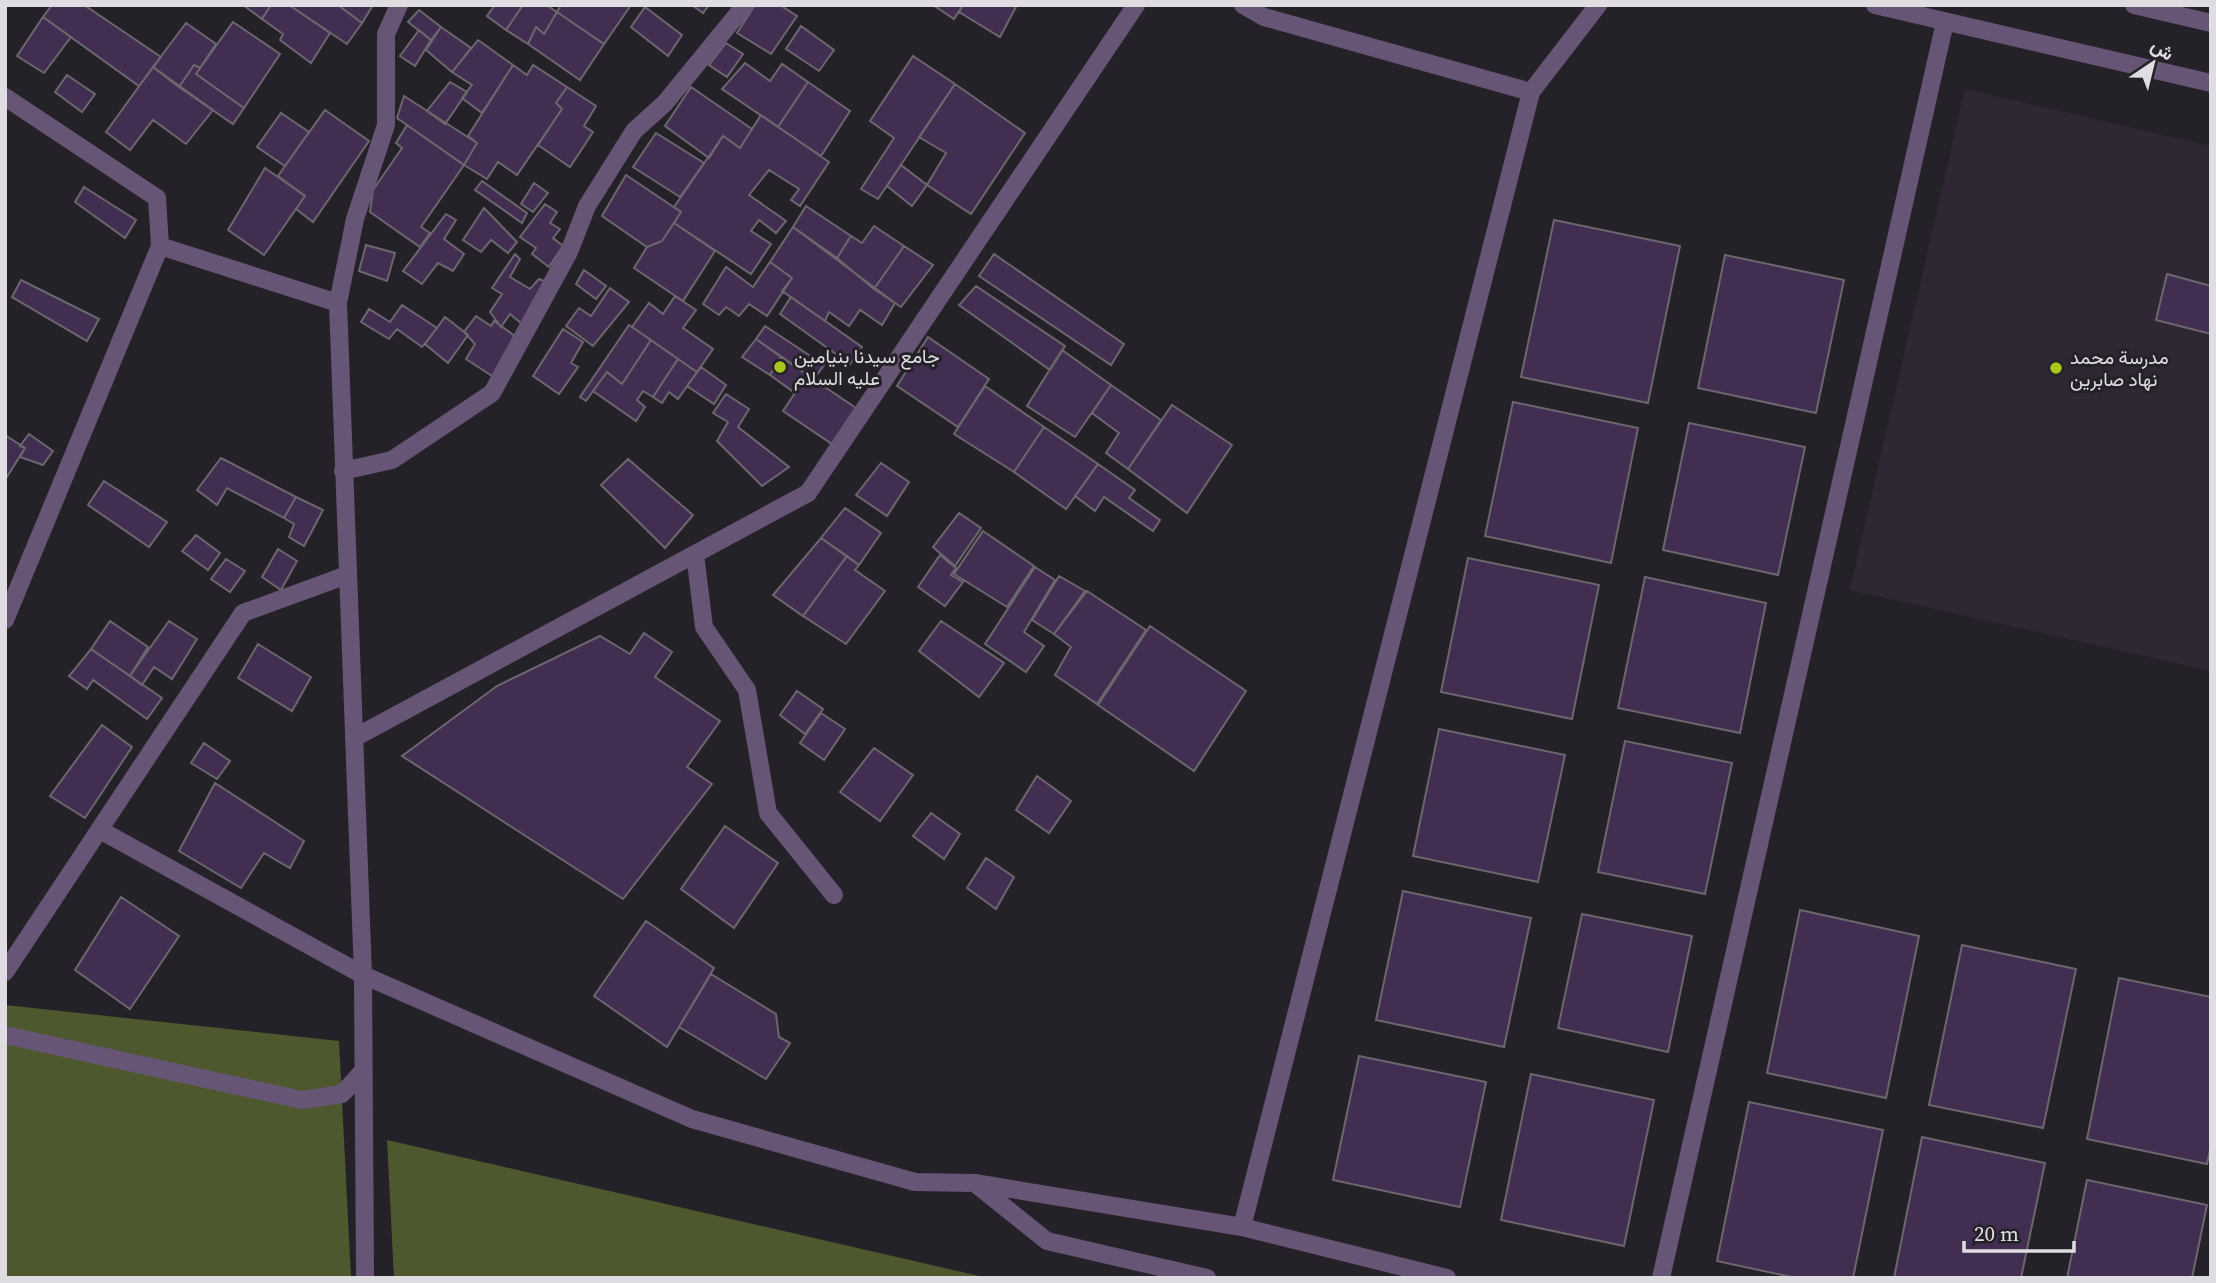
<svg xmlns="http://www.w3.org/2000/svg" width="2216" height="1283" viewBox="0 0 2216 1283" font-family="'Source Serif 4',Vazirmatn,serif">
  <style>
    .built { fill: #2f2834 }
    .forest { fill: #4e582e }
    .building { fill: #422e50; stroke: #6c676f; stroke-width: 2 }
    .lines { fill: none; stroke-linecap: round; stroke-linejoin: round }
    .minor { stroke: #675575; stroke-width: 18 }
    .poi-dot { fill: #a9c71a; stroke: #252128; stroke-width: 2.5 }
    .labels { text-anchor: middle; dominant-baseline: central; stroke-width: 6; stroke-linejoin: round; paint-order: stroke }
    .poi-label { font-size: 19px; fill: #e0dde2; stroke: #252128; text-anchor: start }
  </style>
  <rect width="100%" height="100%" fill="#252128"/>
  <path class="built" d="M1965,89L2211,146V671L1850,590Z"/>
  <path class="forest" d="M5,1005L339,1041L351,1278H5Z
    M387,1140L988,1278H394Z"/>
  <path class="building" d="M52,5H84L161,57L139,86L43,17Z
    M243,5H271L262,19Z
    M271,5H289L330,33L311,63L280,40L283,34L262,19Z
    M289,5H338L362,23L347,44Z
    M338,5H373L362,23Z
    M495,5H523L506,30L487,16Z
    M523,5H546L557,12L544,34L536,27L528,44L506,30Z
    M561,5H631L604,44L557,12Z
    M692,5H709L703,13Z
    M755,5H780L797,16L771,54L737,33Z
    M933,5H963L954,19Z
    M963,5H1017L1000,37L959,12Z
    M645,7L682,35L668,56L631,27Z
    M419,10L441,27L431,40L408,22Z
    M557,12L604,44L580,80L528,44L536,27L544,34Z
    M43,17L71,37L44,73L17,56Z
    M233,22L280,54L244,108L196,74Z
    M186,23L216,44L200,68L194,65L179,87L153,67Z
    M801,26L834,50L819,71L786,49Z
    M441,27L471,48L452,72L426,50Z
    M419,30L431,40L415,66L400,56Z
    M478,40L513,65L482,113L462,98L472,85L452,72Z
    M726,43L743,54L727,77L709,65Z
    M913,56L955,84L878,199L861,189L894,138L870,121Z
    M745,63L770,81L782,64L808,82L778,127L722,89Z
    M194,65L200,68L196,74L244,108L233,124L179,87Z
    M513,65L527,75L533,65L567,87L556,103L562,109L517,175L498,162L487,179L464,165L477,143L468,136Z
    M153,67L213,110L186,144L153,120L130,150L106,132Z
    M67,75L95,94L82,112L55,92Z
    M450,82L467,92L445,124L427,111Z
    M808,82L850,111L821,156L778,127Z
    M955,84L1025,133L971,214L927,185L946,153L919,137Z
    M567,87L596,106L584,126L593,132L570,167L538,145L562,109L556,103Z
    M691,87L752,129L740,148L723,136L709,158L665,126Z
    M404,96L477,143L464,165L397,118Z
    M325,110L369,141L313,222L296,209L305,196L278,176Z
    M281,113L309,132L285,166L257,147Z
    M761,115L829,162L800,206L791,200L799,189L769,170L749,195L786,221L776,233L759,220L751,231L771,244L751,274L674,223L681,212L674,207L723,136L740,148Z
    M407,125L464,165L421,227L430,233L420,247L370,212L373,190L402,148L396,143Z
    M656,133L704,163L680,197L633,167Z
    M901,165L927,185L912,206L887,186Z
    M265,168L305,196L264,255L228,230Z
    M626,175L681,212L662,241L647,247L602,216Z
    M482,181L527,213L522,223L475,190Z
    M534,183L548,193L533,212L521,204Z
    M84,187L136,220L125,238L75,202Z
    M545,204L557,212L550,223L560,229L553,238L563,246L549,267L532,254L536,248L520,237Z
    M806,206L851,236L837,258L793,227Z
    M484,208L517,242L508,253L491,240L481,252L463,240Z
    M446,214L456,220L444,239L464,254L453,271L438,263L422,284L403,271Z
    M1554,220L1680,246L1648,403L1521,377Z
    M674,223L715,251L683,301L634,268L647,247L662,241Z
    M874,226L904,246L874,289L837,258L851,236L862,243Z
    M793,227L895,303L882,325L860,310L849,326L829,312L825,321L782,291L792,278L770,262Z
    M366,245L395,253L387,281L359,271Z
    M904,246L933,265L901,307L874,289Z
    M515,254L520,259L510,277L530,289L539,279L549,283L522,324L510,314L501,327L490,312L502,294L492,288Z
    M994,254L1124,344L1111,365L979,276Z
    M1725,255L1844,280L1816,413L1698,388Z
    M770,262L792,278L767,316L749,304L739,316L726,307L719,315L703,304L726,267L753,287Z
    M584,270L606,286L596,299L576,284Z
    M2167,274L2211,286V334L2156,320Z
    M21,280L99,319L87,341L12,297Z
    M976,286L1065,346L1050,370L959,305Z
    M610,288L629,302L593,346L566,326L579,308L591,316Z
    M675,296L696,310L683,328L713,349L697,372L632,327L649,303L663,314Z
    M791,297L862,347L850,364L780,314Z
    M402,305L437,328L422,347L397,329L389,339L361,322L369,309L390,322Z
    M476,316L491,326L494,321L519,339L492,376L466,359L475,344L464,332Z
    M445,317L468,335L448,363L425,344Z
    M629,325L651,340L622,384L607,372L586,401L580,397Z
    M765,326L824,365L814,379L756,339Z
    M563,329L583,342L571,363L578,367L559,394L533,376Z
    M928,337L989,379L958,427L897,386Z
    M756,339L781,357L770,375L742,357Z
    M651,340L678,359L653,397L643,391L637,400L645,407L636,421L593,391L607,372L622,384Z
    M1062,350L1111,385L1075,437L1027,406Z
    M781,357L807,375L795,393L770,375Z
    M678,359L697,372L678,399L669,392L662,403L653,397Z
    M701,367L726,385L714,404L687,386Z
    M807,375L856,408L832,444L783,411Z
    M1111,385L1161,420L1128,469L1106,453L1119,433L1092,413Z
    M985,386L1044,427L1014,472L954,434Z
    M726,394L749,409L738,427L789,467L762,486L717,441L728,422L713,413Z
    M1513,402L1638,428L1611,563L1485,536Z
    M1172,405L1232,445L1187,513L1128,469Z
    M1689,423L1805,447L1778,575L1663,550Z
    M1044,427L1098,464L1066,509L1014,472Z
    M29,434L53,451L43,465L20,457L25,448L20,446Z
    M5,435L25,448L5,480Z
    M221,458L296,497L284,518L227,488L217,505L197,490Z
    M628,459L693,515L665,548L601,485Z
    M881,463L909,482L887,516L856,495Z
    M1098,464L1135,490L1129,498L1160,520L1153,531L1104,497L1095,511L1075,496Z
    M104,481L167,522L149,547L88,505Z
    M296,497L323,510L304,546L289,537L294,524L284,518Z
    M845,508L881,533L859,565L821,538Z
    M959,513L981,528L955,566L933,547Z
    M983,531L1034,566L1007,607L954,574Z
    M196,535L220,553L208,570L182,551Z
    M821,538L847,556L803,616L773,595Z
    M278,549L297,561L281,590L262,577Z
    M940,555L956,568L951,575L963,582L945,606L918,587Z
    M847,556L859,565L855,570L885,591L846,644L803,616Z
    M1468,558L1599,585L1572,719L1441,692Z
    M226,559L245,571L230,592L211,579Z
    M1035,567L1055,580L1024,632L1044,646L1026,672L985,644Z
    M1059,576L1085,591L1054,634L1032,620Z
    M1645,577L1766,603L1740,733L1618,708Z
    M1087,591L1146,630L1097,704L1055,675L1071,647L1054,634Z
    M110,621L148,647L130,676L91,649Z
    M169,621L197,639L172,679L154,667L142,685L130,676Z
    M941,621L1004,663L979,697L919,651Z
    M1150,626L1246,691L1194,771L1098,705Z
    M644,633L672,652L655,677L720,721L687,767L712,784L623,899L402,756L497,686L600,636L630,654Z
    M258,644L311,677L292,711L238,678Z
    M91,649L162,698L147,719L93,680L87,689L69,676Z
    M797,691L823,709L805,734L780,715Z
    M821,713L845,729L824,760L800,743Z
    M102,725L132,747L85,818L50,796Z
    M1439,729L1565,755L1538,882L1413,856Z
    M1625,741L1732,763L1705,894L1598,872Z
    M204,743L230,761L217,779L191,763Z
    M874,748L913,775L880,821L840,792Z
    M1037,776L1071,801L1049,833L1016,810Z
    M215,783L304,841L290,868L264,853L241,888L179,851Z
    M931,813L960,834L944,859L913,836Z
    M725,826L778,863L734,928L681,889Z
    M986,858L1014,877L996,909L967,888Z
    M1403,891L1531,918L1504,1047L1376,1020Z
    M121,897L179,936L130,1009L75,970Z
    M1800,910L1919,936L1886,1098L1767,1073Z
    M1582,914L1692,936L1668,1052L1558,1028Z
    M646,921L714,968L667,1047L594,996Z
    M1962,945L2076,969L2043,1128L1929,1105Z
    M711,974L776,1014L779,1037L790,1043L766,1079L679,1027Z
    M2119,978L2211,997V1146L2207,1164L2087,1139Z
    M1359,1056L1486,1082L1460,1207L1333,1180Z
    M1531,1074L1654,1100L1624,1246L1501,1220Z
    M1749,1102L1883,1130L1853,1278H1796L1717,1261Z
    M1922,1137L2045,1163L2021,1278H1894Z
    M2087,1180L2207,1205L2192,1278H2067Z"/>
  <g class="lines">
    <path class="minor" d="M1243,5L1264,17L1531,92
      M1875,5L2211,83
      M2134,5L2211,23
      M5,97L157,198L160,246L5,620
      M160,246L338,303L363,975L365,1278
      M338,303L355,219L386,125V34L399,5
      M343,471L392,460L492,393L569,252L587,206L634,131L665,103L745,5
      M695,554L704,627L747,690L768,813L834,895
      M354,738L808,493L1136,5
      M100,830L363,975L692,1119L915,1182L975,1183L1242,1227L1447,1278
      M5,972L243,613L347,575
      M5,1035L302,1100L342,1094L363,1071
      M977,1185L1047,1241L1207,1278
      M1242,1227L1531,92L1598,5
      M1661,1278L1945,22"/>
  </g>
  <g class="poi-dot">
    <circle cx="780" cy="367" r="7"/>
    <circle cx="2056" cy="368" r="7"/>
  </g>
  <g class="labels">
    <g class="poi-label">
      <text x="794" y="356">جامع سيدنا بنيامين<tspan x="794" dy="22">عليه السلام</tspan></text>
      <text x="2070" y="357">مدرسة محمد<tspan x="2070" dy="22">نهاد صابرين</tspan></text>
    </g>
  </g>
  <rect width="2216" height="1283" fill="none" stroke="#e0dde2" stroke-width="14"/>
  <g transform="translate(2153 63) rotate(35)" stroke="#252128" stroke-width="5" paint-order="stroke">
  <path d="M0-5L12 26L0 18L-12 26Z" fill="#e0dde2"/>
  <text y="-10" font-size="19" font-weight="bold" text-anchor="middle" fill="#e0dde2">ش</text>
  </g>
  <path d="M1964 1241v10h110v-10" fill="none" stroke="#e0dde2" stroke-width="3.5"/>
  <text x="1974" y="1241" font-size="21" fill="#e0dde2" stroke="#252128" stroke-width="5" paint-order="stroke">20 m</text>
</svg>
